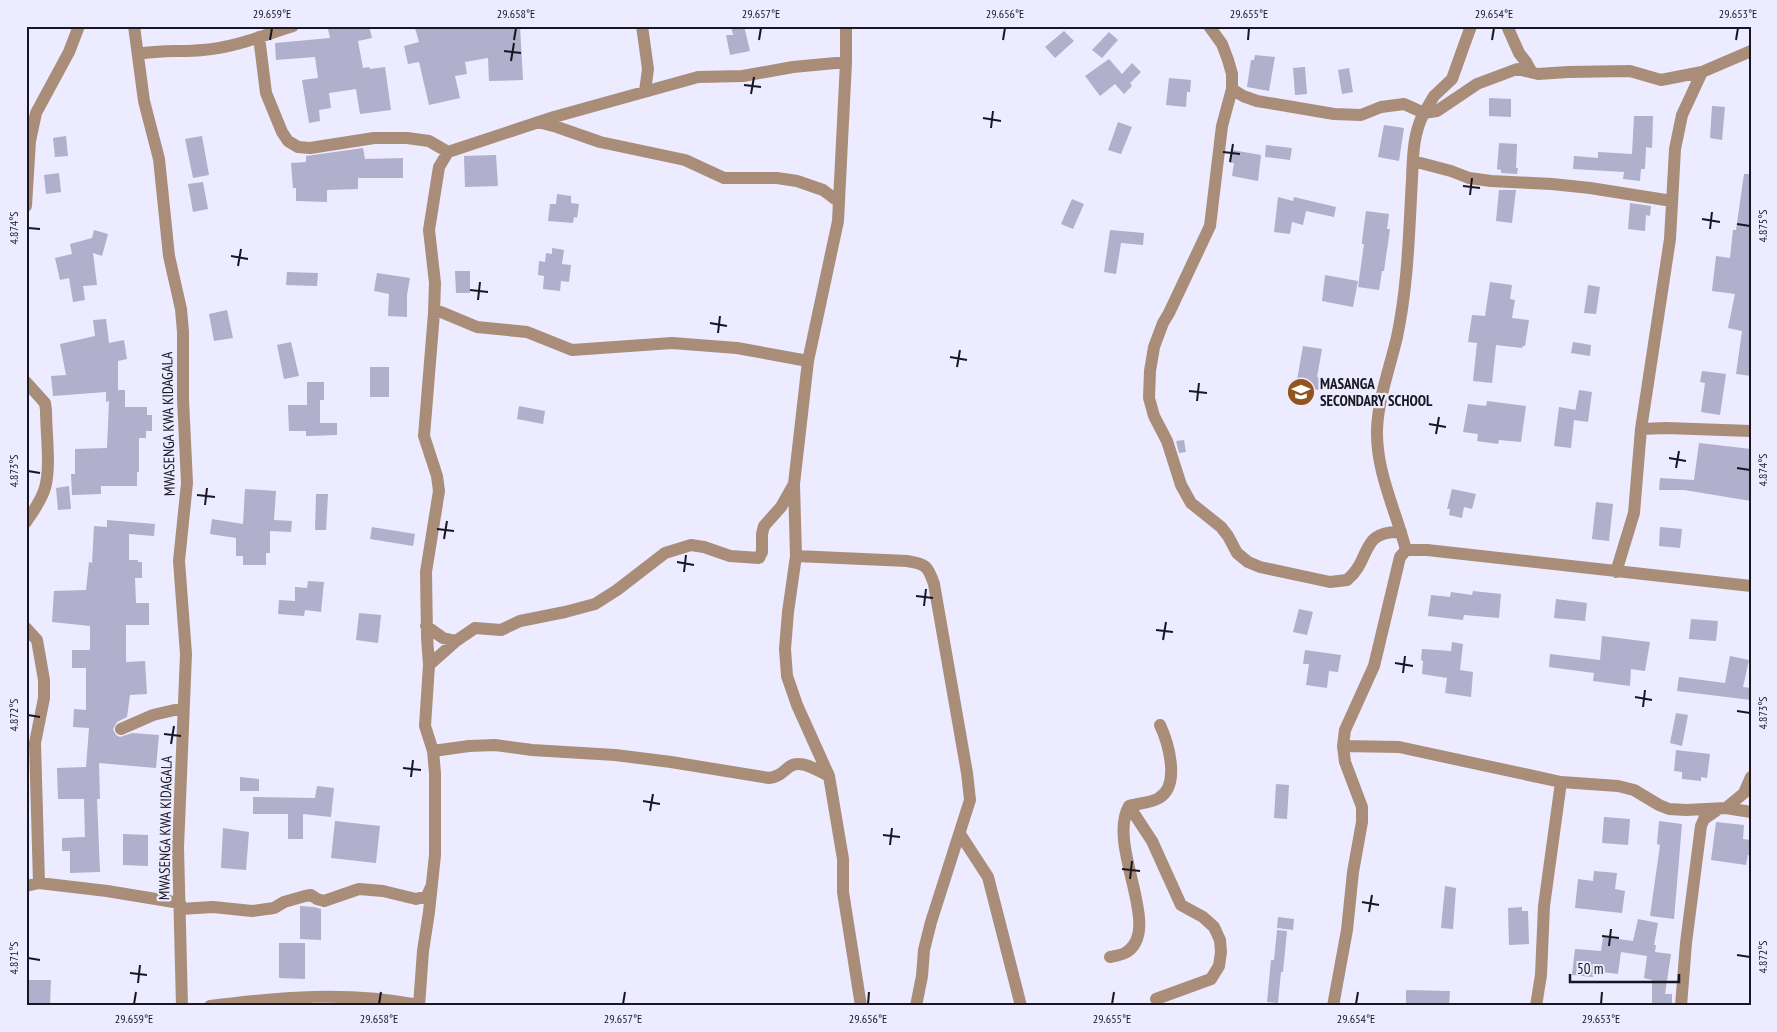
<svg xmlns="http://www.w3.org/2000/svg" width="1777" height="1032" viewBox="0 0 1777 1032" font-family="'PT Sans Narrow',sans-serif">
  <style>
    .building { fill: #b0afcc }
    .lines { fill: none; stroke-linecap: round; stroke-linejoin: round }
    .minor { stroke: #aa8d79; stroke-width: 12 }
    .ticks { fill: none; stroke: #171621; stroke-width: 2 }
    .labels { text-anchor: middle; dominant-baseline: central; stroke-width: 4.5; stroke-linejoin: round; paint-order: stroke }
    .poi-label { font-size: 15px; font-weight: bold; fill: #171621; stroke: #ecebff; text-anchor: start }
    .street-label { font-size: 15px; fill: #171621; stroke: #ecebff }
    .neatline { fill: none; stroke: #171621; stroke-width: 2 }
    .ticks-label { font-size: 12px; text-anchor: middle; fill: #171621 }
  </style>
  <rect width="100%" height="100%" fill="#ecebff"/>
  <path class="building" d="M340,26H369L372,38L358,41L363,68L369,67L370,69L385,67L391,110L360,114L356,89L329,93L331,108L319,110L320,121L309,123L302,80L318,78L315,57L276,60L275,43L330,38L328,29Z
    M422,26H520L523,80L489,81L488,58L465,62L467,74L455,76L460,98L429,105L419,62L408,64L404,46L419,42L415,28Z
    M731,26H744L750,51L730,55L726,35H733Z
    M1064,31L1074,41L1055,58L1045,47Z
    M1109,32L1118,40L1102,58L1092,50Z
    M1255,55L1275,57L1269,91L1247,87L1251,60H1254Z
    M1109,59L1122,74L1132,63L1141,72L1130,83L1132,86L1124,94L1115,84L1100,96L1085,76Z
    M1305,67L1307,94L1295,95L1293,68Z
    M1349,68L1353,92L1342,94L1338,70Z
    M1169,78L1191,80L1190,92H1187L1186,107L1166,105Z
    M1489,98L1511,99V117L1489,116Z
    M1712,106L1725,107L1722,140L1710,138Z
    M1634,116H1653L1652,148L1646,147L1645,169H1641L1640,181L1623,179L1624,172L1573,169L1574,156L1598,158V152L1632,154Z
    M1118,122L1132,127L1121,154L1108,150Z
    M1384,125L1404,128L1399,161L1378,157Z
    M66,136L68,156L55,157L53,138Z
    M202,136L209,175L193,178L185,139Z
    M1499,143L1517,144L1516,168H1518L1517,174L1501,173V170L1497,169Z
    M1266,145L1292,148L1290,160L1265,157Z
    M363,148L365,159L403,158V178H358V189L327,190V202L296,201V188H293L291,163L306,162V156Z
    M1232,150L1261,155L1258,181L1232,176L1234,163H1230Z
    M496,155L498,186L465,187L464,156Z
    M59,173L61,192L46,194L44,175Z
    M1744,174H1751V376L1736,374L1742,331L1728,328L1735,294L1712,291L1716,256L1730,258L1733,230H1736Z
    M203,182L208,209L193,212L188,184Z
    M1499,190H1516L1512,223L1496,221Z
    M557,194L571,196V203L579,204L577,218L574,217L573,223L548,221L550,204H556Z
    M1278,197L1293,201L1294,197L1336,207L1334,217L1306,211L1303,225L1292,222L1290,234L1274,232Z
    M1072,199L1084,204L1073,229L1061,224Z
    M1630,203L1651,206L1650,216L1646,215L1645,231L1628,229Z
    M1366,211L1389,214L1387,229H1390L1384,271H1382L1379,290L1358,287L1364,244H1362V241Z
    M94,230L108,234L102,256L93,253L97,285L83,286L85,300L73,302L69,278L60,280L55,258L72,254L70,244L92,238Z
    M1110,230L1144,233L1143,245L1121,243L1116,274L1104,272Z
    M552,248L564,250L562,264L571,265L569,282L561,281L560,291L543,289L544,276L538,275L539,261L545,262L546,253L552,254Z
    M455,271H470V293H456Z
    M287,272L318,273L317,286L286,285Z
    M377,273L410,278L407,295V317L388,316L389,294L374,291Z
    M1325,275L1358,281L1353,307L1322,301Z
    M1490,282L1512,285L1510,299L1515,300L1512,318L1529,320L1525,346H1523L1522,348L1496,345L1492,383L1473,381L1477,343L1468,342L1472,315L1485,316Z
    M1588,285L1600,287L1596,314L1584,313Z
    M227,310L233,338L214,341L209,314Z
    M106,319L109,343L124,340L127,359L118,361V390H125V407H147V415H152V431H146V438H139V472H137V486H101V494L72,495L71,474H75V449L107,448L109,401L106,402V392L53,396L51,376L66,375L60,344L95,336L93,320Z
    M291,342L299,376L284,379L277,345Z
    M1573,342L1591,345L1590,356L1571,353Z
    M1303,346L1322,349L1317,377L1321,378L1319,390L1296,386Z
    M370,367H389V397H370Z
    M1702,371L1726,374L1720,415L1701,412L1705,383L1700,382Z
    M307,382H324V400H320V423H337V435L306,436V431H289L288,405H307Z
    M1579,390L1592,392L1588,422L1574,420L1571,448L1554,446L1559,407L1576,410L1575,412Z
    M1487,401L1526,406L1521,442L1499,440L1498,444L1477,441L1478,434L1463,432L1468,404L1486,406Z
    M519,406L545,411L543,424L517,419Z
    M1184,440L1186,452L1179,453L1176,441Z
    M1699,443L1751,449V501L1684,490H1659L1660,478L1694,480Z
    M69,486L71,509L58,510L56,488Z
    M245,489L276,491L274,520L292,521L291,532L270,531V553H266V565H243V556H236V538L210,534L212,519L243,524Z
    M1452,489L1476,494L1472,509L1464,507L1462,518L1449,515L1450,509H1447Z
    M316,494H328L326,530H315Z
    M1596,502L1613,504L1609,541L1592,539Z
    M107,520L155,524L154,536L129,534V560H138V562H142V578H135L136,603H149V625H126V662L145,661L147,694L130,695L127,717L117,722L113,729L116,735L120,737L132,733L159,735L156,768L99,763L100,799H97L100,872L70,873V851H62V838L85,837L84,799H58L57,768L86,767L89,728L73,727L74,709L86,710V668H72V650H90V626L52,622L54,591L86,590L89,562L92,563L94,526L107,527Z
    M372,527L415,534L413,546L370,539Z
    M1660,527L1682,529L1680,548L1659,546Z
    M308,581L324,582L321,612L305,610L304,616L278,614L279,600L295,601V587L307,588Z
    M1473,591L1501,594L1499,618L1464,615L1463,620L1428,616L1431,595L1450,597L1451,592L1472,595Z
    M1556,599L1587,603L1585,621L1554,618Z
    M1299,609L1313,612L1307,635L1293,632Z
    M359,613L381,615L378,643L356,640Z
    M1691,619L1718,621L1716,641L1689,639Z
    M1602,636L1650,642L1645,671L1631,669L1630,686L1593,681L1594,673L1549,667L1550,654L1600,660Z
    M1452,642L1463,644L1460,670L1473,672L1471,697L1445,693L1447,678L1422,674L1423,661L1421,660L1422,649L1451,651Z
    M1305,650L1341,655L1338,672L1329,671L1327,688L1306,685L1309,664H1303Z
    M1730,656L1749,660L1743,687L1751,688V700L1677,691L1679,677L1725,683Z
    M1676,713L1688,715L1682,746L1670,743Z
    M1676,750L1710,754L1707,778L1701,777V781L1682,779V772L1674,771Z
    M240,777L259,779V791H240Z
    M1276,784L1289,785L1287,819L1274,818Z
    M317,786L334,788L331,817L303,814V839H288V814H253V797L315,798Z
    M1604,817L1630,819L1628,845L1602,843Z
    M335,821L380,826L376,863L331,858Z
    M1659,821L1682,824L1674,919L1650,916L1660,845L1657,844Z
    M1716,822L1744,825L1743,839L1751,840V855H1748L1746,865L1711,860Z
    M223,828L249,832L246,870L221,868Z
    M123,834L148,835V866L123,865Z
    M1594,871L1617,873L1615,889L1625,891L1622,913L1575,908L1578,879L1593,881Z
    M1445,886L1456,888L1453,929L1441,928Z
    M300,906L314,907L321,909V940L300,939Z
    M1522,907V911H1528L1529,944L1509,945L1508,908Z
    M1278,917L1294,919L1293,930L1277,928Z
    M1638,919L1658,923L1654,945H1656L1655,952L1671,954L1665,994H1672V1006H1652V980L1644,978L1647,956L1621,952L1618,974L1594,971L1593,977L1572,975L1575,949L1601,951L1603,937L1633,941Z
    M1277,930L1287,931L1283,972H1281L1278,1003L1267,1002L1271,960H1274Z
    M279,943H305V979L279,978Z
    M28,980H51L50,1006H28Z
    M1406,990L1450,991L1449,1006L1406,1005Z"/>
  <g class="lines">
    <path class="minor" d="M134,26L144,101L159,159L169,256L181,309L183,332V399L187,483L179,561L186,654L178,848L182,1006
      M642,26L648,69L645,91
      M846,26V62L838,221L808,361L794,484L796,556L788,612L785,649L787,676L797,705L829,776L843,859V892L861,1006
      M1209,26L1222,44L1228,60L1232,74V89L1222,126L1210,226L1169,313L1163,323L1154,347L1150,371L1149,398L1154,416L1167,441L1181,485L1191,503L1221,527L1228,536L1237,553L1248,562L1260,567L1330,582L1347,580C1372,560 1359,530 1401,532
      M1507,26L1519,53L1526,62L1531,71
      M259,37L266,93L282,132L288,141L298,147L310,148L374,138H407L429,141L448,152
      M138,54C161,50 181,52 203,50C234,48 264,35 293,26
      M1232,89L1243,96L1257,101L1334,114L1361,115L1381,107L1404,104L1424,113L1434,96L1452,79L1471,26
      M538,122L557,127L600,142L685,160L724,178H777L797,181L823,190L839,202
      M1413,161L1451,171L1469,178L1491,181L1552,184L1590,188L1672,201
      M26,206L30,141L36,113L69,52L79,26
      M808,361L737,348L672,343L572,350L527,332L477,327L441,312L434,313L435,283L429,230L439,167L448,152L554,117L698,77L743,76L793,67L846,62
      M26,382L45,403L46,410C46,434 51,466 45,488C41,501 33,512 26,522
      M1641,429L1666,428L1751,431
      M1406,550C1396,511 1376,472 1377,430C1378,399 1390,367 1397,337C1408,285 1409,232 1412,179C1413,156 1413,133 1424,113L1437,111L1477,84L1517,69L1538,74L1568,72L1630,71L1661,80L1702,72
      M796,556L907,561C926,564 928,566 934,584L967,773L970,800L931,922L924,950L922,976L916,1006
      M1616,572L1634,513L1641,429L1670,239L1675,149L1682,115L1702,72L1751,51
      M426,626L443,638L456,641
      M26,628L37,640L44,680V698L35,743L39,883
      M429,665L456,641L475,628L501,630L520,621L565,612L595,604L617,590L665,553L691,545L704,547L730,556L759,558L762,552V534L764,526L781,507L794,484
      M121,729L153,715L183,708
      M1343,746L1399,747L1561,782L1618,786L1634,790L1659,805L1669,809L1686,810L1726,808L1751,812
      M433,751L469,746L495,745L532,750L615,755L671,762L769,778C778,777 782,773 789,767C800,758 818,771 829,776
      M1129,806L1152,841L1181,905L1203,917L1214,927L1220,940L1221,952L1219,966L1211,979L1156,999
      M1726,808L1744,793L1751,777
      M960,834L988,877L1021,1006
      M26,886L39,883L107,891L180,903
      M180,909L213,907L252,911L274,908L284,902L305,896L311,895L317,899L324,901L359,889L383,891L416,899L427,896L431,887
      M1110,957C1115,956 1121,955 1125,953C1165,931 1106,846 1129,806C1139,803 1151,803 1159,798C1181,785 1168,742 1160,725
      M210,1006C281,997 347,991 419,1005
      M419,1006L423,951L429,912L435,855V773L433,751L425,726L429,665L427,637L426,572L439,491L437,476L424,436L434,313
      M1333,1006L1347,930L1353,872L1362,822V807L1345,762L1343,746L1345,730L1374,666L1400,557L1406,550H1427L1751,586
      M1536,1006L1541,975L1544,906L1561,782
      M1681,1006L1686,943L1701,826L1704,819L1717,810"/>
  </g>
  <path class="ticks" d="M270,40L272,28M514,40L516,28M759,40L761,28M1003,40L1005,28M1248,40L1249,28M1492,40L1494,28M1736,40L1738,28M504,51L521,53M511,61L514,43M744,85L761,87M751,94L754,77M983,118L1001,121M991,128L993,111M1223,152L1240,154M1230,162L1233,144M1463,186L1480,188M1470,195L1472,178M1702,219L1720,222M1737,224L1750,226M28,228L40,229M1710,229L1712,212M231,256L248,259M238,266L241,249M470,290L488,292M478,300L480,282M710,323L727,326M718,333L720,316M950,357L967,360M957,367L960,350M1189,391L1207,393M1197,401L1199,383M1429,424L1446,427M1436,434L1439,417M1669,458L1686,461M1676,468L1679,451M1737,468L1750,470M28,471L40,473M197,495L215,497M205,505L207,488M437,529L454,531M444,539L447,521M677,562L694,565M684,572L686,555M916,596L933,598M924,606L926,589M1156,630L1173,632M1163,640L1166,622M1395,663L1413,666M1403,673L1405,656M1635,697L1652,700M1643,707L1645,690M1737,711L1750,713M28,715L40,717M164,734L181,736M171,744L174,726M403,768L421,770M411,777L413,760M643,801L660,804M650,811L653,794M883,835L900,837M890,845L892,828M1122,869L1140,871M1130,879L1132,861M1362,902L1379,905M1369,912L1372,895M1602,936L1619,938M1609,946L1611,929M1737,955L1750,957M28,958L40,960M130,973L147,975M138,983L140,965M134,1004L136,992M379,1004L381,992M623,1004L625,992M868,1004L869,992M1112,1004L1114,992M1356,1004L1358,992M1601,1004L1602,992"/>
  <defs>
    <symbol id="school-disc" viewBox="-11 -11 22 22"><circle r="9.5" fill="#94541d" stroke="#ecebff"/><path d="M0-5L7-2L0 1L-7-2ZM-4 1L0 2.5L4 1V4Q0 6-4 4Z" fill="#fff"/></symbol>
  </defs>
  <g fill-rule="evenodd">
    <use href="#school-disc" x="1285" y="376" width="32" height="32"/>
  </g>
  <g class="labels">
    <g class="poi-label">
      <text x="1320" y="383">MASANGA<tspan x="1320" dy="17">SECONDARY SCHOOL</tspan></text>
    </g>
    <g class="street-label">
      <text transform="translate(168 424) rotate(-91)">MWASENGA KWA KIDAGALA</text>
      <text transform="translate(165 828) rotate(-89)">MWASENGA KWA KIDAGALA</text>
    </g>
  </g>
  <rect width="1777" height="1032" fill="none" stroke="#ecebff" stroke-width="55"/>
  <path d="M1570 974v8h109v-8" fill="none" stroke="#171621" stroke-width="2.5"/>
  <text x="1577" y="974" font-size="15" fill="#171621" stroke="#ecebff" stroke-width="4" paint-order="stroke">50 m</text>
  <rect x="28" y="28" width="1722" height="976" class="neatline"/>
  <g class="ticks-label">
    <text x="272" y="18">29.659°E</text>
    <text x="516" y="18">29.658°E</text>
    <text x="761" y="18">29.657°E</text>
    <text x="1005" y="18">29.656°E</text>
    <text x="1249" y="18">29.655°E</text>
    <text x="1494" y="18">29.654°E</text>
    <text x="1738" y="18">29.653°E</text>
    <text transform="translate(1763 226) rotate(-90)" y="4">4.875°S</text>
    <text transform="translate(14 228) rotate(-90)" y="4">4.874°S</text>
    <text transform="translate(1763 470) rotate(-90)" y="4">4.874°S</text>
    <text transform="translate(14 471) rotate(-90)" y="4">4.873°S</text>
    <text transform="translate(1763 713) rotate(-90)" y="4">4.873°S</text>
    <text transform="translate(14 715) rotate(-90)" y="4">4.872°S</text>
    <text transform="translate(1763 957) rotate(-90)" y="4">4.872°S</text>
    <text transform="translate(14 958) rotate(-90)" y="4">4.871°S</text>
    <text x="134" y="1023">29.659°E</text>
    <text x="379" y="1023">29.658°E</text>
    <text x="623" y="1023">29.657°E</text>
    <text x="868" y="1023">29.656°E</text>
    <text x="1112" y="1023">29.655°E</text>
    <text x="1356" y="1023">29.654°E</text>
    <text x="1601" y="1023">29.653°E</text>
  </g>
</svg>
